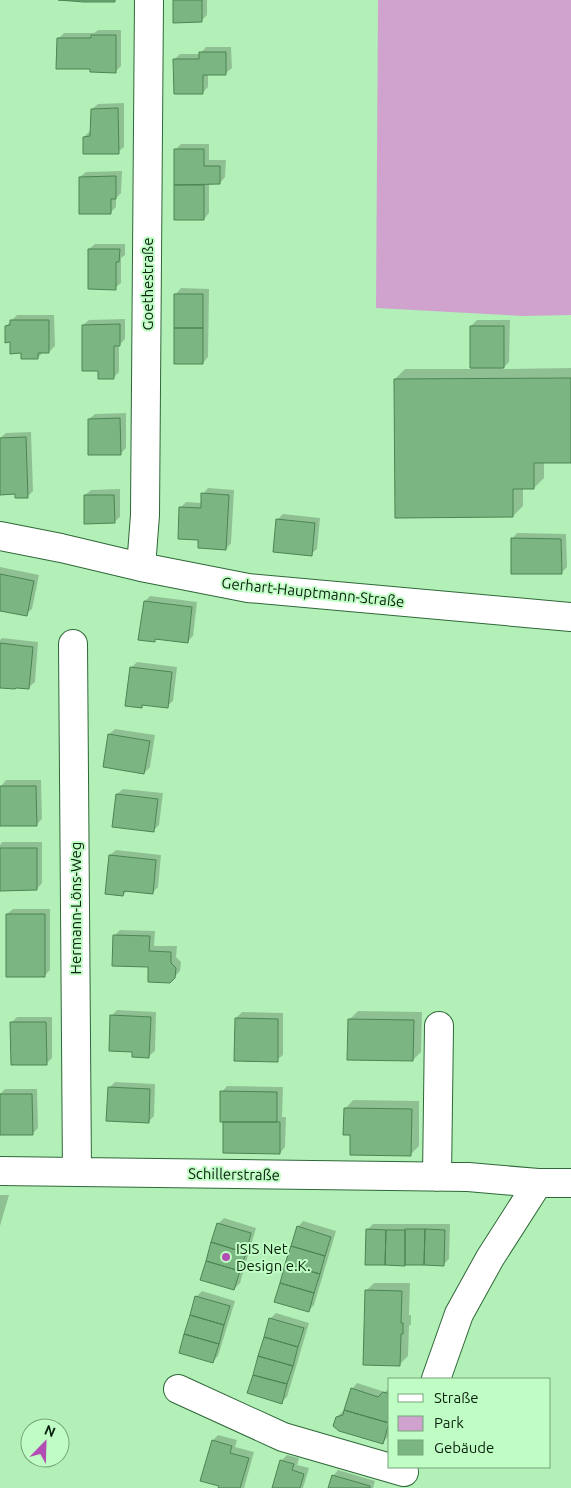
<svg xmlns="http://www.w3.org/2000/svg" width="571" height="1488" viewBox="0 0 571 1488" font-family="Ubuntu,sans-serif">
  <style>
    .green { fill: #d0a3cf }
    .shadow { fill: #0003 }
    .building { fill: #7bb682; stroke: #4c8553 }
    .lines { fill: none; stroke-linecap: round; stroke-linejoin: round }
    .minor-casing { stroke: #2f6838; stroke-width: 30 }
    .minor { stroke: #fff; stroke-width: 28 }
    .poi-dot { fill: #b24db3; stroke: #c0fdc5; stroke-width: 2 }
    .labels { text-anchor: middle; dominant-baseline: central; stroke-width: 4; stroke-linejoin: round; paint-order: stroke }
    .street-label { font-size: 15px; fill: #09210d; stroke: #c0fdc5 }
    .poi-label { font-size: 15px; fill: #09210d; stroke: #c0fdc5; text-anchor: start }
  </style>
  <rect width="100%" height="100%" fill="#b3f0b8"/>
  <path class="green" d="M378,0H571V315L523,316L376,308Z"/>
  <path class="shadow" d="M174,0H207V15L201,21Z
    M98,30H121V66L115,72L91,68L58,39L64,33H94Z
    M206,47H231L232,68L226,73L208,74V87L203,92L174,60L180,54H200Z
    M124,103V147L118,152L84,137L90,131H92V109L98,104Z
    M181,144H209V160H226L225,177L220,183H209V213L204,219H175V150Z
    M122,171L121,193L116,198V207L111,212L80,177L86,172Z
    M95,244H125V255L121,258V283L115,288L89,249Z
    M181,288L209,289L208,357L203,363L176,294Z
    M17,315H54L55,346L49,352H43L38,358L22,352L11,341L6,326Z
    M125,319V339L119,345V372L114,377L99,369L83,325L89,320Z
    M477,320H510L509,362L502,369L571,368V461L544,462V478L534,488H523V506L513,516L395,379L405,369H471V326Z
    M126,413V448L120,454L89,419L95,414Z
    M31,432L33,491L27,497L16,493H0V438L6,433Z
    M208,488L234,490L231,543L226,549L200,539L180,508L186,502L202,503L203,494Z
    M120,489V517L114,522L85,495L91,490Z
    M283,514L320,518L317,549L311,554L277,520Z
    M517,533L566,534L567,567L561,573L512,539Z
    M0,567L39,575L32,609L26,614L0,609Z
    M150,596L197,602L193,636L187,642L157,638L154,641L145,601Z
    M2,638L38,642L35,682L29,687L0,686V640Z
    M137,662L177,667L173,701L167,706L144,704L141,707L131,668Z
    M115,729L155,735L150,767L144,773L109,734Z
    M6,780H41L42,819L36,825L1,786Z
    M123,789L163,793L159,825L153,831L117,794Z
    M2,842H42V883L37,889L0,864V845Z
    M116,850L161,855L158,887L152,893L127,891L123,895L110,855Z
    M13,909H50V970L44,976L7,914Z
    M120,930L155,931L154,946H177L176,957L181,962L180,971L170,982L114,936Z
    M117,1010L156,1012L155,1051L149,1056L133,1050L111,1016Z
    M358,1011L422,1012L421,1052L413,1060L349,1020Z
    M242,1012L283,1013V1055L277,1060L236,1018Z
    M17,1017H52V1058L46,1064L11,1023Z
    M115,1082L155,1084L154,1116L148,1122L109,1088Z
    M227,1086L283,1087L282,1117H286L285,1147L280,1153L225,1121L222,1092Z
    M5,1089H37L38,1128L32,1134L0,1094Z
    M353,1100L419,1101V1146L411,1154L352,1134L345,1109Z
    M0,1195H9L0,1226Z
    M224,1218L256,1228L240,1283L234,1289L218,1224Z
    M303,1221L336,1231L314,1305L308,1311L298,1227Z
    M373,1224H450L449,1259L444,1264L367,1230Z
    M374,1283H410L409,1315H411V1324L409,1326L408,1356L400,1364L366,1291Z
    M202,1291L235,1301L218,1356L212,1362L196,1297Z
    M276,1313L309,1323L287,1397L281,1402L270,1319Z
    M357,1383L385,1392L390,1387V1431L388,1437L382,1443L337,1417L343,1411H345L352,1389Z
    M218,1435L237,1440L235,1447L254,1452L244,1488H219L220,1485L201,1480L213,1440Z
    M287,1455L299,1458L297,1465L309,1468L303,1488H273L281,1461Z
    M338,1470L375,1481L373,1488H329L333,1476Z"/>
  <path class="building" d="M58,0H115V2H84Z
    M173,0H202V22L173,23Z
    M91,35H116V73L90,72V69H56L57,38H91Z
    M199,52H226V75H203V94H174L173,59H199Z
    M118,108L119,154H83V137L90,136L91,109Z
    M174,149H204V166H220V184L174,185Z
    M116,176V199H111V214H79V177Z
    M174,185H204V220H174Z
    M88,249H120L119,262H116V290L88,289Z
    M174,294H203V328H174Z
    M10,320H49V353H38V359H21V353L10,354V342L5,343V326L10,325Z
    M120,324V346H114V379H98V371H82V325Z
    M470,326H504V368H470Z
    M174,328H203V364H174Z
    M571,378V463H534V489H513V517L395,518L394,379Z
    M120,418L121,455H88V419Z
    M26,437L28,498H15V494L0,495V438Z
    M201,493L229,495L226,550L198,548V540L178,539L179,507L201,508Z
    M84,495H114L115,523L84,524Z
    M276,519L315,523L312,556L273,552Z
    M511,538L561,539L562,574H511Z
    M0,574L34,581L27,616L0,611Z
    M144,601L192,607L188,643L155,639V642L138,640Z
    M0,643L33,647L29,689L16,688L15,689L0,688Z
    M130,667L172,672L168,708L142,705V708L125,706Z
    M108,734L150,741L144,774L103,767Z
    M0,786H36L37,826H0Z
    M116,794L158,799L154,832L112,827Z
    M0,848H37V890L0,891Z
    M109,855L156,860L153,894L124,891L123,896L105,894Z
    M6,914H45V977H6Z
    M113,935L150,936L149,951L171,952V963L176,968L175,978L170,983L148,982V967L112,966Z
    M110,1015L151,1017L149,1058L132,1057V1052L109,1051Z
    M235,1018L278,1019V1062L234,1061Z
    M348,1019L414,1020L413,1061L347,1060Z
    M10,1022H46L47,1065H11Z
    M108,1087L150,1089L149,1123L106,1121Z
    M220,1091L277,1092V1122H220Z
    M0,1094H32L33,1135H0Z
    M344,1108L412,1109L411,1156L350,1155V1135H343Z
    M223,1122H280V1154L223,1153Z
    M217,1223L251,1233L246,1253L211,1242Z
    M297,1226L331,1237L325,1256L291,1246Z
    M366,1229L386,1230L385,1265H365Z
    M405,1229H425L424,1265H405Z
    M425,1229L445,1230L444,1266L424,1265Z
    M386,1230H405V1266L385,1265Z
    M211,1242L246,1253L240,1271L206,1261Z
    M291,1246L325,1256L320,1274L285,1264Z
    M206,1261L240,1271L234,1290L200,1280Z
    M285,1264L320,1274L314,1293L280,1283Z
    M280,1283L314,1293L309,1312L274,1302Z
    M365,1290L402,1291L401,1323H403V1334H401L400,1366L363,1365Z
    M195,1296L230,1306L224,1325L190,1315Z
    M190,1315L224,1325L219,1344L184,1334Z
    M269,1318L304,1328L298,1347L264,1337Z
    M184,1334L219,1344L213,1363L179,1353Z
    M264,1337L298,1347L293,1366L258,1356Z
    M258,1356L293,1366L287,1384L253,1375Z
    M253,1375L287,1384L282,1404L247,1393Z
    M351,1388L378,1397L383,1392L390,1394L389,1423L344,1410Z
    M344,1410L389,1423L383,1444L339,1431L333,1426L336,1417L343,1415Z
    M212,1440L232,1446L230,1453L249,1458L240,1488H218L219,1486L200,1481Z
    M280,1460L294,1464L292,1470L304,1474L300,1488H272Z
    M332,1475L370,1486V1488H328Z"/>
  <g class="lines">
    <defs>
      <path id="minor" d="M0,536L61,548L141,567L248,588L571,617
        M141,567L145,515L149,0
        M73,644L77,1172
        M0,1171L468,1177L538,1183H571
        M437,1177L439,1026
        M436,1379L459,1314L490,1258L538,1183
        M178,1389L283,1437L404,1472"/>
    </defs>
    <use href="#minor" class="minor-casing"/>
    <use href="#minor" class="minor"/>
  </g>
  <circle class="poi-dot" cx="226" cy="1257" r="5"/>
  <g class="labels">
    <g class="street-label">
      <text transform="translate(147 284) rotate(-90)">Goethestraße</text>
      <text transform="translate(313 592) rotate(6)">Gerhart-Hauptmann-Straße</text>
      <text transform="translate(75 908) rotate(-90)">Hermann-Löns-Weg</text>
      <text transform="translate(234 1174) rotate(1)">Schillerstraße</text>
    </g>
    <g class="poi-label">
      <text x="236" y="1248">ISIS Net<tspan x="236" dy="17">Design e.K.</tspan></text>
    </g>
  </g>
  <rect x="388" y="1378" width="162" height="90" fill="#c0fdc5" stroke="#77a57b"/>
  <rect x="398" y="1394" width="25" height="8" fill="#ffffff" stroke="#77a57b"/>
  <text x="434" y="1403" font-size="15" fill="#09210d">Straße</text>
  <rect x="398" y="1416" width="25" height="15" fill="#d0a3cf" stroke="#77a57b"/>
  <text x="434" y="1428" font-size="15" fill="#09210d">Park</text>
  <rect x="398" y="1440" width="25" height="15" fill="#7bb682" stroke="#77a57b"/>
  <text x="434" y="1453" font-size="15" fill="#09210d">Gebäude</text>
  <g transform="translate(45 1443) rotate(23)"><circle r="24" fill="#c0fdc5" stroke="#77a57b"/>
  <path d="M0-4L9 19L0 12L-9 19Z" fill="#b24db3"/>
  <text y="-8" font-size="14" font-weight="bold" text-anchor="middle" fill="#09210d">N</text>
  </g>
</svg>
